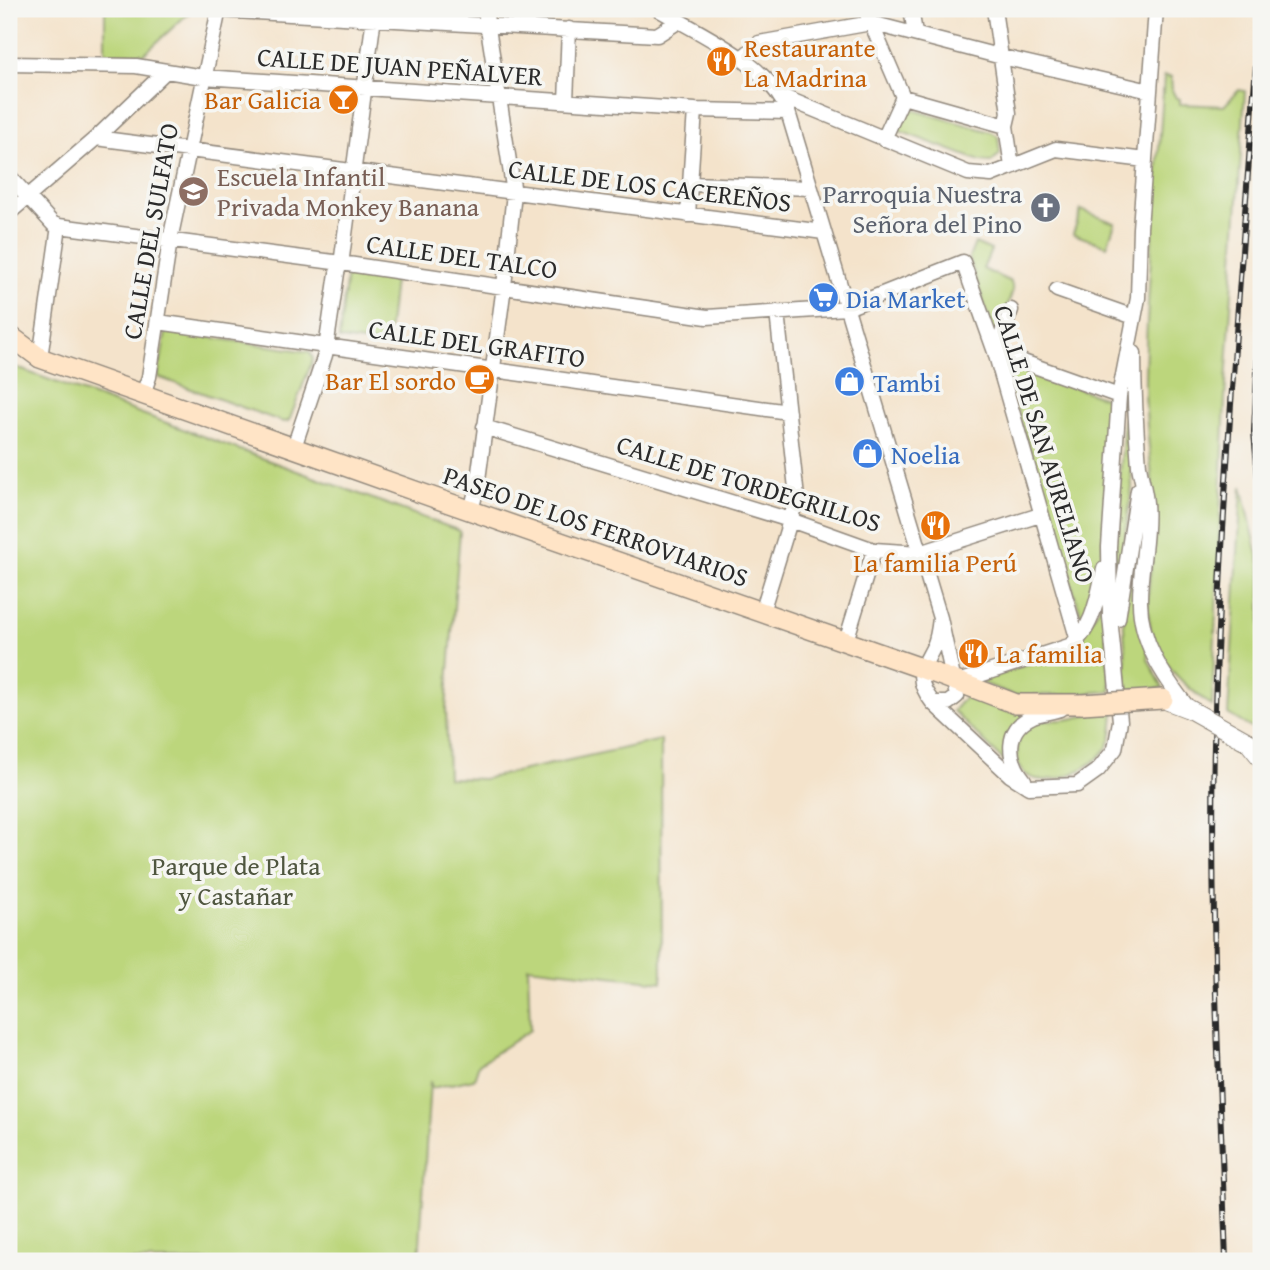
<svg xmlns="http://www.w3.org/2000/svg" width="1270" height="1270" viewBox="0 0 1270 1270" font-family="'Gentium Book Plus',serif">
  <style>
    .green { fill: #bcd67b; stroke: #748053; stroke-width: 2 }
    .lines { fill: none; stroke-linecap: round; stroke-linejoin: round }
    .minor-casing { stroke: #90877b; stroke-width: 17 }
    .tertiary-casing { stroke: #90877b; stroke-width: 20 }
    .secondary-casing { stroke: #90877b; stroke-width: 22 }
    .minor { stroke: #fff; stroke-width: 14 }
    .tertiary { stroke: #fff; stroke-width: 18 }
    .secondary { stroke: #ffe4c6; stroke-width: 19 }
    .rail-casing { stroke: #2b2b2b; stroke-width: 6 }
    .rail { stroke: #f6f6f2; stroke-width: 3.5; stroke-dasharray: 10; stroke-linecap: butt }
    .tertiary-bridge-casing { stroke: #90877b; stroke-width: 20; stroke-linecap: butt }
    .secondary-bridge-casing { stroke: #90877b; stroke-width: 22; stroke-linecap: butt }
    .tertiary-bridge { stroke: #fff; stroke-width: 18 }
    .secondary-bridge { stroke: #ffe4c6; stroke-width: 19 }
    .labels { text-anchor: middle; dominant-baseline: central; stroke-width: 7; stroke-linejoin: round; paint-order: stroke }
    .food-label { font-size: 26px; fill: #c56008; stroke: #f6f6f2; text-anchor: start }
    .street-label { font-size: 26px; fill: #2b2b2b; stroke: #f6f6f2 }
    .education-label { font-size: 26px; fill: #785e54; stroke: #f6f6f2; text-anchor: start }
    .worship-label { font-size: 26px; fill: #5b616d; stroke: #f6f6f2; text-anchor: end }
    .shop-label { font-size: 26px; fill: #366cbe; stroke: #f6f6f2; text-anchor: start }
    .park-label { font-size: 26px; fill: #4f563f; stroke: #f6f6f2 }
  </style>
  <rect width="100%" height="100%" fill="#f6f6f2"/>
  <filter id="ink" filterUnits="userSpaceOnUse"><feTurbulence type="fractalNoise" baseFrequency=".0143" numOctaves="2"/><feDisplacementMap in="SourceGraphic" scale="14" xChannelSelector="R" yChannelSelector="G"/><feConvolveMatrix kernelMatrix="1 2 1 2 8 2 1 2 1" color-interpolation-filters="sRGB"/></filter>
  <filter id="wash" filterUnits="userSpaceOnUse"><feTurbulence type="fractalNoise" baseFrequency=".00686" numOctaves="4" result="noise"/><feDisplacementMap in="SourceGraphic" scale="28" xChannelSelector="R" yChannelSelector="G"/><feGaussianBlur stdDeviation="1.57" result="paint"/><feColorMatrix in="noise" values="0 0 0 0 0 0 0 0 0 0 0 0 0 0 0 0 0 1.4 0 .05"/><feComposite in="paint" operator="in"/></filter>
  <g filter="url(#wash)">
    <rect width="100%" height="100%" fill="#f4e3cb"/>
    <path class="green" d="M105,9H193L144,54L105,53Z
      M1164,76L1171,77L1172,90L1176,98L1180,99V104L1224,106L1239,90L1245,91L1225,399L1212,706C1184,685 1160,665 1151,630C1142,593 1155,561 1155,525C1154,475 1144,426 1145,377C1147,276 1158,176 1164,76Z
      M903,107L991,132L998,136L1000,154L991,162L980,161L894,129Z
      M1081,210L1115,223L1107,246L1073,234Z
      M975,243L991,250L983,269L1011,282L1013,290L997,337H995L969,258Z
      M347,274L394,280L387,345L339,339Z
      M166,331L310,352L313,359L289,421L283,422L158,377Z
      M1002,361L1113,401L1102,562L1086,614L1082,618Z
      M9,365L460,531L446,709L448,778L483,779L661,740L662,982L528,967L530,1030L479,1064L474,1079L432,1088L430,1081L419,1261H9Z
      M1124,421L1128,423L1132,487L1115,611L1112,585Z
      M1242,486L1261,568V734L1228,714Z
      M1140,508L1148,659L1163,688L1127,690L1123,607Z
      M1103,603L1111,691L1061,695H1013L980,682L1071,648Z
      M969,695L1026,713L1005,750L1006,763L953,711L964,698Z
      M1114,708C1113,722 1114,738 1105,750C1091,772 1028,798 1018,762C1016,754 1018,743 1018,735C1040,714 1044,723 1070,719C1085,717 1099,710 1114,708Z"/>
  </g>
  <g filter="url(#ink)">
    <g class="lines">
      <defs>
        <path id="minor" d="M658,9C702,35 768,63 788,112L940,618L957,696L948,703H933
          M865,9L903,97L884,139
          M911,9L915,33
          M994,9L1009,113L1006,126L1012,167
          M218,10L657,35L679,21
          M742,58L759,43L871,23L1002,57L1150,91
          M9,64L136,66L203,77L695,110L788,112
          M781,96L968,173L991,175L1056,149L1145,160
          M903,97L1006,126
          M566,101L569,29
          M96,138L824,232
          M9,176L53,224L59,226L341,263L707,317L847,308L963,262L995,352L1078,641
          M690,184L811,188
          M9,213L96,138L166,71
          M688,215L695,110
          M1057,290L1134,317
          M1011,310L995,352L1119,396
          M158,322L788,412
          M1134,353C1134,390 1136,429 1139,466C1141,478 1145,490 1146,503C1149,535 1140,566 1140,599C1139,641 1164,677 1189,709
          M40,358L59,226
          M143,394L149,377L170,240L219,9
          M484,427L790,520L874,550L920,553L1040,515
          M294,447L325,355L337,273L342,257L375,9
          M471,511L477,487L504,286L514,193L485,9
          M762,612L797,498L777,312
          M940,618C939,627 938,637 934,646C922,670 913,677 933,703L1010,775L1029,787L1077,785L1098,770L1115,749L1120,721L1110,617L1109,547L1119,396L1138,298L1140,228L1156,9
          M1118,619L1138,490
          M846,641L874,550
          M958,682L1069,646C1093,632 1098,595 1104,569
          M1024,780C1007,759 1004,729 1033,716C1041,713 1052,712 1060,709"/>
        <path id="tertiary" d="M1163,699L1189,709
          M1248,742L1261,758"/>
        <path id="secondary" d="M9,335L40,358L449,503L921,668L1016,704H1082"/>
      </defs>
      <use href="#minor" class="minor-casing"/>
      <use href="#tertiary" class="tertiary-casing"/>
      <use href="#secondary" class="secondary-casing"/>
      <use href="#minor" class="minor"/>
      <use href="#tertiary" class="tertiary"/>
      <use href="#secondary" class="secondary"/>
      <defs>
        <path id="rail" d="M1261,294L1254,432L1261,511
          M1226,1261C1220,1089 1210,917 1214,745C1220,499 1243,254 1260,9"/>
      </defs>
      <use href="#rail" class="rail-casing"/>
      <use href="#rail" class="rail"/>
      <defs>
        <path id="tertiary-bridge" d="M1189,709L1248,742"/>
        <path id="secondary-bridge" d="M1082,704L1163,699"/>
      </defs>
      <use href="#tertiary-bridge" class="tertiary-bridge-casing"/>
      <use href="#secondary-bridge" class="secondary-bridge-casing"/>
      <use href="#tertiary-bridge" class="tertiary-bridge"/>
      <use href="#secondary-bridge" class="secondary-bridge"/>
    </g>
  </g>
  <defs>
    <symbol id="restaurant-disc" viewBox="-11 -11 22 22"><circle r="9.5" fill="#e8710a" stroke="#f6f6f2"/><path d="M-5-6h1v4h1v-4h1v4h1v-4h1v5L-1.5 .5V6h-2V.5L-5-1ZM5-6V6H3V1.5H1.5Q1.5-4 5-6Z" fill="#fff"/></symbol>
    <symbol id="bar-disc" viewBox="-11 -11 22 22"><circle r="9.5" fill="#e8710a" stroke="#f6f6f2"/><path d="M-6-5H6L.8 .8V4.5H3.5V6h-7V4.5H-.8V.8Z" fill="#fff"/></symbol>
    <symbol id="school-disc" viewBox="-11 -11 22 22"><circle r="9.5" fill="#8d6e63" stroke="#f6f6f2"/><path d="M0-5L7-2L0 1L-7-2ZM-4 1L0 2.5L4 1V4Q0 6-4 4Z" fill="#fff"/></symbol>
    <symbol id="church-disc" viewBox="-11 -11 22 22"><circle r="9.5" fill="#6b7280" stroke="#f6f6f2"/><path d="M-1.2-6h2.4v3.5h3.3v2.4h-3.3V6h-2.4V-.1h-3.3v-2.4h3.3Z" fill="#fff"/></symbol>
    <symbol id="supermarket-disc" viewBox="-11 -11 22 22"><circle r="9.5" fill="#3f7fe0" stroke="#f6f6f2"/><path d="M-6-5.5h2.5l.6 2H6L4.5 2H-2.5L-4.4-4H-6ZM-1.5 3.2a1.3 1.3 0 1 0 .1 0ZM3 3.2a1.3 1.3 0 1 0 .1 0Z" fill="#fff"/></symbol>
    <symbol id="cafe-disc" viewBox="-11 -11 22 22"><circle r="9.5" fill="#e8710a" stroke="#f6f6f2"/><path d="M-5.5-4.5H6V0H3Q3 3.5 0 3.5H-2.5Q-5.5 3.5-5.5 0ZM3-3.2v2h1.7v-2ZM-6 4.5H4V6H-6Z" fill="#fff"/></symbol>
    <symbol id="shop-disc" viewBox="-11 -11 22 22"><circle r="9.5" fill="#3f7fe0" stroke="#f6f6f2"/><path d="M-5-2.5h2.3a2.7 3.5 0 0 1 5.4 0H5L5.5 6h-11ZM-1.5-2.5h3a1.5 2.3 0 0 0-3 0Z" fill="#fff"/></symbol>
  </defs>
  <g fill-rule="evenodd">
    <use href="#restaurant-disc" x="704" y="44" width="35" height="35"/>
    <use href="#bar-disc" x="326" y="82" width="35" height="35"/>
    <use href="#school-disc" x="176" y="174" width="35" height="35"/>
    <use href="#church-disc" x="1028" y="190" width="35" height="35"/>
    <use href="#supermarket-disc" x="806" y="280" width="35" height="35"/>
    <use href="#cafe-disc" x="462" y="362" width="35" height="35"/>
    <use href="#shop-disc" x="832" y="364" width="35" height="35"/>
    <use href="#shop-disc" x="850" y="436" width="35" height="35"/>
    <use href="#restaurant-disc" x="918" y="508" width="35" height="35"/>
    <use href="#restaurant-disc" x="956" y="636" width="35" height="35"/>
  </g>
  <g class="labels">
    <g class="food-label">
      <text x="744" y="47">Restaurante<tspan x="744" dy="30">La Madrina</tspan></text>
      <text x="321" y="99" text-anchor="end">Bar Galicia</text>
      <text x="456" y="380" text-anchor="end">Bar El sordo</text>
      <text x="935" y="562" text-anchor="middle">La familia Perú</text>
      <text x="996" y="653">La familia</text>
    </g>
    <g class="street-label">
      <text transform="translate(400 66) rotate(4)">CALLE DE JUAN PEÑALVER</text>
      <text transform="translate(650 185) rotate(7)">CALLE DE LOS CACEREÑOS</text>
      <text transform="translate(150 231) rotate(-80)">CALLE DEL SULFATO</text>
      <text transform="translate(462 256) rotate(8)">CALLE DEL TALCO</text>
      <text transform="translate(477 343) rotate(8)">CALLE DEL GRAFITO</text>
      <text transform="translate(1045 444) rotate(73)">CALLE DE SAN AURELIANO</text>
      <text transform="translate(749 483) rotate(17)">CALLE DE TORDEGRILLOS</text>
      <text transform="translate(596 526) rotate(19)">PASEO DE LOS FERROVIARIOS</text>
    </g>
    <g class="education-label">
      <text x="217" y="176">Escuela Infantil<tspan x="217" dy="30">Privada Monkey Banana</tspan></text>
    </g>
    <g class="worship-label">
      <text x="1022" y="193">Parroquia Nuestra<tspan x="1022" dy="30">Señora del Pino</tspan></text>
    </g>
    <g class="shop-label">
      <text x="846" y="298">Dia Market</text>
      <text x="873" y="382">Tambi</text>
      <text x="891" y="454">Noelia</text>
    </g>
    <g class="park-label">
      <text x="236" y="865">Parque de Plata<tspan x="236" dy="30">y Castañar</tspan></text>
    </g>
  </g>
  <rect width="1270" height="1270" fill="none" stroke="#f6f6f2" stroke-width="35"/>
</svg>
